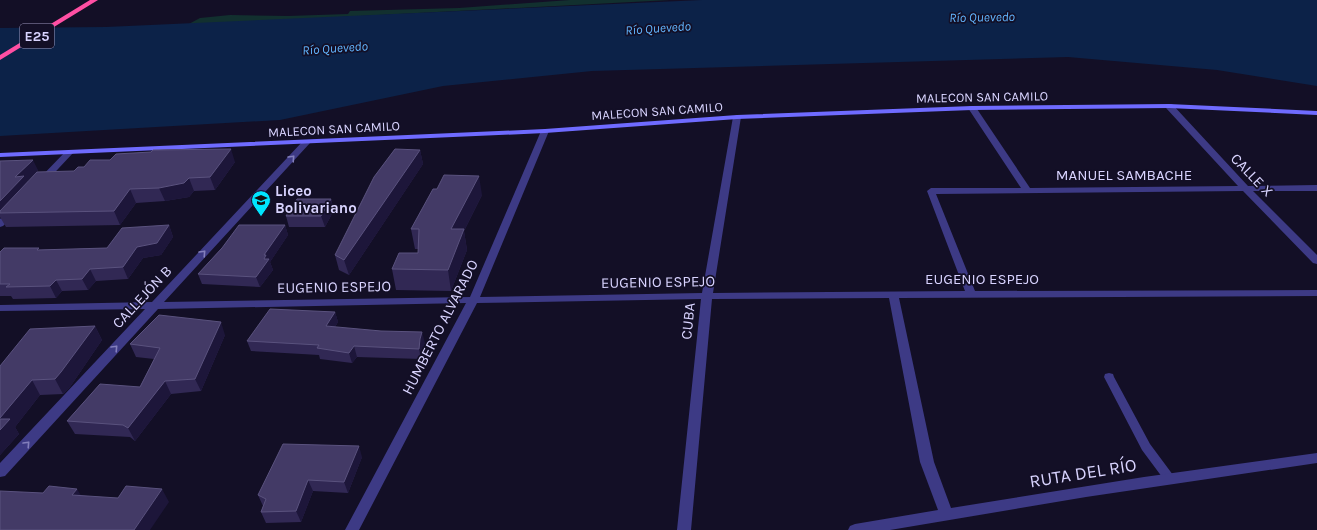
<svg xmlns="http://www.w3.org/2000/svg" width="1317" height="530" viewBox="0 0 1317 530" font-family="Karla,sans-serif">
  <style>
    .green { fill: #12302f }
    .water { fill: #0c2248 }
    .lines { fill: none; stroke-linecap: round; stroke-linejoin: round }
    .lane { fill: #3d3a85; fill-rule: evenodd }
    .street { fill: #3d3a85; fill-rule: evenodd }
    .secondary { fill: #6f6bff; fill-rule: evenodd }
    .highway { fill: #ff4fa3; fill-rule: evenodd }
    .wall { fill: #312854 }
    .shaded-wall { fill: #1d163a }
    .building { fill: #433a66; stroke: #5a527e }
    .oneway { stroke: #837fbc }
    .labels { text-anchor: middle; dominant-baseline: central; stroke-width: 3.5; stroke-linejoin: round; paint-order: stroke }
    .far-water-label { font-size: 13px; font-style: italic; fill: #62b6ff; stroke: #130f26 }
    .far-street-label { font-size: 13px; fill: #d9d4ff; stroke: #130f26 }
    .shield { fill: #130f26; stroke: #9e99be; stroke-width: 1 }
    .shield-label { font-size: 14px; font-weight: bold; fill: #d9d4ff }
    .street-label { font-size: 15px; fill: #d9d4ff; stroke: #130f26 }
    .poi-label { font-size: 15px; font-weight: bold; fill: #d9d4ff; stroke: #130f26; text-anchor: start }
    .near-street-label { font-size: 18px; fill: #d9d4ff; stroke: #130f26 }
  </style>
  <rect width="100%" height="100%" fill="#130f26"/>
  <path class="green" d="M570,0H670L187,25L200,18L230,15L288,16L348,14L350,11L459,8Z"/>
  <path class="water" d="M702,0H1317V86L1217,70L1068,57L592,71L443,86L280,120L0,136V28L106,27Z"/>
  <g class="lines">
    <path class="lane" d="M1109,373L1113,374L1114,377L1150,444L1173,475L1175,478L1173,481L1169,483L1165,481L1142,450L1104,377L1105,374Z"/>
    <path class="street" d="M1166,104H1172L1248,186L1317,185V191H1253L1317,255V264L1313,263L1243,191L936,194L975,291L1317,290V296L899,298L934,462L951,508L1144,477L1317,453V463L1086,497L890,530H848L850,526L855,524L938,510L920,462L889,298L712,299L691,530H677L701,299L477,303L359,530H345L466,303L158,309L5,476L0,477V463L145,309L0,311V305L152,302L303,141H306L310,143L164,302L470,297L541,131L545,129L549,131L480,297L702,293L733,117L737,115L741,117L713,293L965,291L927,191L931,188H1021L968,108L969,106H975L1030,188L1238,186L1166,108Z
      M66,151H72L73,153L44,184H38L37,182L38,180Z
      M12,209L17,212L3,226L0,227V219L9,210Z"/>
    <path class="secondary" d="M1169,104L1317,111V115L1169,108L972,110L737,119L545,133L0,157V153L545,129L737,115L972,106Z"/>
    <path class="highway" d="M90,0H98L0,60V55Z"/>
  </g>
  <path class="wall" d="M420,150L423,164L349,275L339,270L335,255Z
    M0,161L38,170L27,181L28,182L74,171L235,162L215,190L194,191L189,197L165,201L136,203L120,225L6,227L0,217Z
    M482,195L464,231L467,250L451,291L396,290L392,269L418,253V249H415L411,229Z
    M331,199L334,210L325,227H289L286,216Z
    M169,225L173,237L161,255L143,258L128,279L96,281L88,290L62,291L56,298L13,299L11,296H0V252L40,250L107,248Z
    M285,225L288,235L270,262L273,270L260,287L202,284L198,274L222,248Z
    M335,312L338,322L335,327L425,343L422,350L421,359L357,357L352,363L320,359L319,355L251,351L247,341Z
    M95,326L102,340L70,387L63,394L40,395L15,427L19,434L0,455V366Z
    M225,335L201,391L171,394L135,441L130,437L75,434L67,421L140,387L154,359L136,357L130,344Z
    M362,457L348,493L313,491L301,522L266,523L261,512L263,506L258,495Z"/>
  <path class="shaded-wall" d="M231,149L235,162L215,190L210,177Z
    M420,150L423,164L349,275L344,260Z
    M33,160L38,170L27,181L30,186L0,213V201L15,177Z
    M479,176L482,195L464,231L467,250L451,291L448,270L451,229Z
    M189,178L194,191L189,197L165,201L159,188Z
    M130,189L136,203L120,225L114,211Z
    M331,199L334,210L325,227L321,216Z
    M169,225L173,237L161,255L143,258L128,279L123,267L137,247Z
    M285,225L288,235L270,262L273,270L260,287L256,277L264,259V255Z
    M90,269L96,281L88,290L82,279Z
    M56,280L62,291L56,298L50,286Z
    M335,312L338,322L329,337L326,326Z
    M221,322L225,335L201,391L195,379Z
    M95,326L102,340L70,387L63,394L55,379Z
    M422,332L425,343L422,350L421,359L419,349L420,339Z
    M354,346L357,357L352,363L349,353Z
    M32,380L40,395L15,427L19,434L0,455V418Z
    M165,381L171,394L135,441L128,428Z
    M359,446L362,457L348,493L344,482Z
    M308,480L313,491L301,522L296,511Z
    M77,489L85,502L72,495Z
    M162,489L169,502L150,530H134Z"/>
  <path class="building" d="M231,149L210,177L189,178L184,183L159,188L130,189L114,211L0,213V211L37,172L74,171L78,167H84L90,160H110L116,154L151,152L153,150Z
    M395,149L420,150L344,260L335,255L374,177Z
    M33,160L15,177L24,176L0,201V161Z
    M444,175L479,176L451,229H464L448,270L392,269L399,253H418L419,229H411L433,189H437Z
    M297,199H331L321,216H286Z
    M169,225L157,243L137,247L123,267L90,269L82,279L56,280L50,286L6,287L10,284H0V252L4,248H39L37,250L107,248L122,228Z
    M239,225H285L264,255H266L264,259H269L256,277L198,274L222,248Z
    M270,309L335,312L326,326L381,331L422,332L420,339L419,349L354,346L349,353L317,348L319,345L247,341Z
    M159,315L221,322L195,379L165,381L128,428L123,425L67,421L100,384L140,387L160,348L130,344Z
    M95,326L61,372L55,379L32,380L0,418V366L30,329Z
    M0,419H10L0,430Z
    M283,444L359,446L344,482L308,480L296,511L261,512L266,499L258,495Z
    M49,486L77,489L72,495L118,498L126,486L162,489L134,530H0V491L43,493Z"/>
  <defs><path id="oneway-chevron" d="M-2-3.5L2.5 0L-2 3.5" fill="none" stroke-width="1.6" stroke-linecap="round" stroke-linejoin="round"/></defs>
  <g class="oneway">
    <use href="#oneway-chevron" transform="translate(292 158) rotate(-47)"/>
    <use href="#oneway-chevron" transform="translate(203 253) rotate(-47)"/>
    <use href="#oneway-chevron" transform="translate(115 348) rotate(-47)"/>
    <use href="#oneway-chevron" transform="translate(27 444) rotate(-47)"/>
  </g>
  <defs>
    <symbol id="school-pin" viewBox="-11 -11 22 30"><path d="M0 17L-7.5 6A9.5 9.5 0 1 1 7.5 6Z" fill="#00e5ff" stroke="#130f26"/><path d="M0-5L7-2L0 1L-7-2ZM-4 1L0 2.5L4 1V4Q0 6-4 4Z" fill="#111"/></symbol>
  </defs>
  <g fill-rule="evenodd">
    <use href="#school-pin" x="250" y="189" width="22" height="30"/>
  </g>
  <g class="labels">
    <g class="far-water-label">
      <text transform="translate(982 17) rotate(-1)">Río Quevedo</text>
      <text transform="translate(658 28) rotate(-4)">Río Quevedo</text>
      <text transform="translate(335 48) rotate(-4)">Río Quevedo</text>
    </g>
    <g class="far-street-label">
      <text transform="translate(982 97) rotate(-1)">MALECON SAN CAMILO</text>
      <text transform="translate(657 111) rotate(-4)">MALECON SAN CAMILO</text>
      <text transform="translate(334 129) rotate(-3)">MALECON SAN CAMILO</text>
    </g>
    <rect class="shield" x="20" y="24" width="34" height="24" rx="3"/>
    <g class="shield-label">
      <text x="37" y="36">E25</text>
    </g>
    <g class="street-label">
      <text x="1124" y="175">MANUEL SAMBACHE</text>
      <text transform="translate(1252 175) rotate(46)">CALLE X</text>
      <text x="982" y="279">EUGENIO ESPEJO</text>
      <text transform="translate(658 282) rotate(-1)">EUGENIO ESPEJO</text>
      <text transform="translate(334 287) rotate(-1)">EUGENIO ESPEJO</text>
      <text transform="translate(142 297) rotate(-47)">CALLEJÓN B</text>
      <text transform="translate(688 321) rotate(-84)">CUBA</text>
      <text transform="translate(440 327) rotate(-63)">HUMBERTO ALVARADO</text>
    </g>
    <g class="poi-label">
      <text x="275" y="191">Liceo<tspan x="275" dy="17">Bolivariano</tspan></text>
    </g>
    <g class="near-street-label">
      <text transform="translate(1083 473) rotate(-9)">RUTA DEL RÍO</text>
    </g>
  </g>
</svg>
